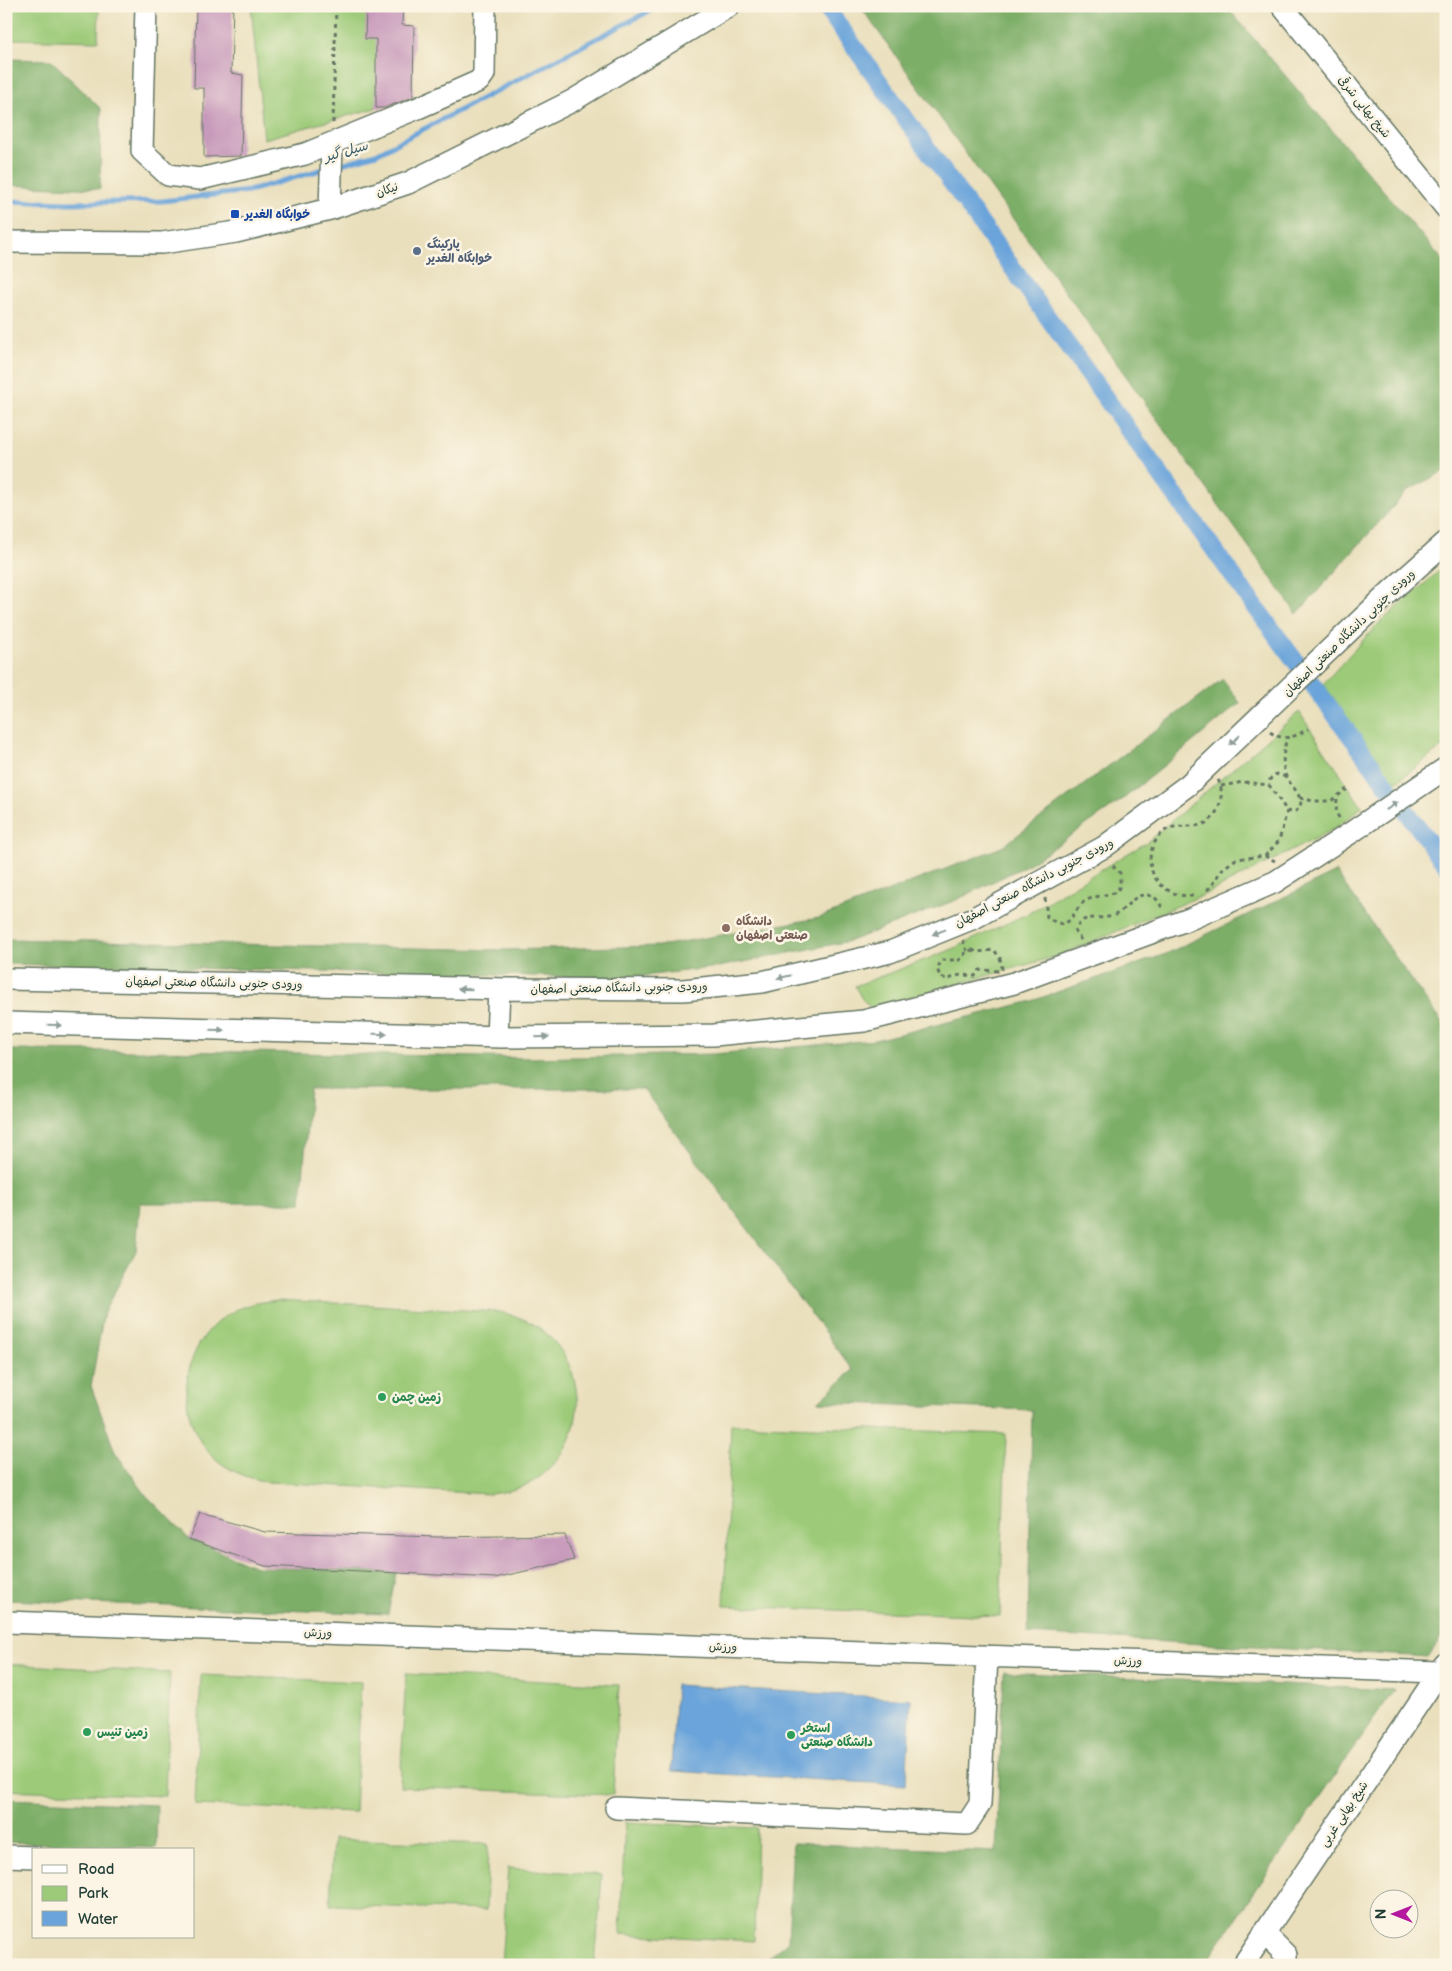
<svg xmlns="http://www.w3.org/2000/svg" width="1452" height="1971" viewBox="0 0 1452 1971" font-family="'Balsamiq Sans','Playpen Sans Arabic',sans-serif">
  <style>
    .green { fill: #9cca78; stroke: #5e8456 }
    .forest { fill: #7dae68; stroke: #4e764e }
    .water { fill: #6ba4da; stroke: #457087 }
    .lines { fill: none; stroke-linecap: round; stroke-linejoin: round }
    .stream { stroke: #6ba4da; stroke-width: 5 }
    .canal { stroke: #6ba4da; stroke-width: 18 }
    .building { fill: #c79abb }
    .minor-casing { stroke: #667664; stroke-width: 24 }
    .path { stroke: #667664; stroke-width: 3; stroke-dasharray: 4 4; stroke-linecap: butt }
    .minor { stroke: #fff; stroke-width: 21 }
    .oneway { fill: #8f9e9a }
    .transit-dot { fill: #1a4fb4; stroke: #fcf5e5; stroke-width: 2 }
    .service-dot { fill: #5c6f8a; stroke: #fcf5e5; stroke-width: 2 }
    .education-dot { fill: #8d6e63; stroke: #fcf5e5; stroke-width: 2 }
    .leisure-dot { fill: #2e9e5b; stroke: #fcf5e5; stroke-width: 2 }
    .labels { text-anchor: middle; dominant-baseline: central; stroke-width: 5; stroke-linejoin: round; paint-order: stroke }
    .street-label { font-size: 12px; fill: #1f3d34; stroke: #fcf5e5 }
    .transit-label { font-size: 12px; font-weight: bold; fill: #164399; stroke: #fcf5e5; text-anchor: start }
    .service-label { font-size: 12px; font-weight: bold; fill: #4e5e75; stroke: #fcf5e5; text-anchor: start }
    .education-label { font-size: 12px; font-weight: bold; fill: #785e54; stroke: #fcf5e5; text-anchor: start }
    .leisure-label { font-size: 12px; font-weight: bold; fill: #27864d; stroke: #fcf5e5; text-anchor: start }
    .water-label { font-size: 14px; font-style: italic; fill: #365c66; stroke: #fcf5e5 }
  </style>
  <rect width="100%" height="100%" fill="#fcf5e5"/>
  <filter id="ink" filterUnits="userSpaceOnUse"><feTurbulence type="fractalNoise" baseFrequency=".02" numOctaves="2"/><feDisplacementMap in="SourceGraphic" scale="10" xChannelSelector="R" yChannelSelector="G"/><feConvolveMatrix kernelMatrix="1 2 1 2 8 2 1 2 1" color-interpolation-filters="sRGB"/></filter>
  <filter id="wash" filterUnits="userSpaceOnUse"><feTurbulence type="fractalNoise" baseFrequency=".0096" numOctaves="4" result="noise"/><feDisplacementMap in="SourceGraphic" scale="20" xChannelSelector="R" yChannelSelector="G"/><feGaussianBlur stdDeviation="1.12" result="paint"/><feColorMatrix in="noise" values="0 0 0 0 0 0 0 0 0 0 0 0 0 0 0 0 0 1.4 0 .05"/><feComposite in="paint" operator="in"/></filter>
  <g filter="url(#wash)">
    <rect width="100%" height="100%" fill="#e9dfbc"/>
    <path class="green" d="M6,6H99L98,41L6,39Z
      M251,6H392L376,108L264,139Z
      M1446,565V744L1395,783L1323,684L1376,626Z
      M1299,712L1362,807L1336,828L1210,892L1058,956L871,1008L862,999L855,986L948,951L1029,913L1147,842Z
      M278,1300L500,1312C515,1316 530,1320 542,1330C592,1371 588,1446 534,1481C521,1489 505,1492 490,1494L268,1482C253,1479 239,1475 225,1466C170,1430 175,1341 234,1311C248,1303 262,1302 278,1300Z
      M731,1424L1006,1434L1000,1616L724,1606Z
      M6,1664L170,1673L165,1796L6,1790Z
      M406,1674L619,1685L613,1795L400,1787Z
      M201,1675L361,1682L355,1812L195,1805Z
      M625,1822L757,1828L754,1941L620,1934Z
      M333,1839L488,1844L486,1910L330,1905Z
      M508,1868L602,1875L595,1965H501Z"/>
    <path class="forest" d="M860,6H1226L1446,264V470L1407,491L1297,614Z
      M6,59L51,60L101,109L100,189L6,185Z
      M1223,679L1240,703L1122,800L1031,863L956,900L850,941L718,967L627,978L6,964V939L504,950L659,946L819,918L1002,847Z
      M1336,872L1446,1029V1631L1428,1657L1028,1634L1032,1410L818,1402L853,1370L643,1089H310L301,1203H140L136,1251L104,1312L91,1386L115,1452L146,1495L189,1539L256,1567L396,1573L388,1614L6,1600V1050L248,1052L529,1058L713,1054L875,1040L1029,1002L1166,954Z
      M1004,1672L1394,1690L1204,1965H761L788,1941L793,1843L996,1852Z
      M6,1799L157,1805L156,1848L6,1842Z"/>
    <path class="water" d="M676,1685L911,1699L906,1785L671,1771Z"/>
    <g class="lines">
      <path class="stream" d="M338,165L376,154L659,6
        M6,201L70,203L162,201L249,191L327,168"/>
      <path class="canal" d="M825,6L1245,593L1446,865"/>
    </g>
    <g id="blocks">
      <path class="building" d="M196,6H233L231,73L243,75L241,156L204,157V88H194Z
        M366,6H403L402,25L414,26L413,97L384,108H376V39H365Z
        M200,1514L265,1532L439,1537L565,1535L574,1560L495,1578L265,1566L189,1539Z"/>
    </g>
  </g>
  <g filter="url(#ink)">
    <use href="#blocks" fill-opacity="0" stroke="#667664" stroke-width="1"/>
    <g class="lines">
      <defs>
        <path id="minor" d="M146,6L142,151L168,175L200,179L305,154L418,108L479,81L484,74L485,6
          M1282,6L1446,208
          M330,209L332,144
          M6,242L162,243L236,232L330,209L408,183L572,101L729,6
          M6,979L508,989L683,990L762,982L890,952L974,918L1104,847L1188,785L1392,590L1446,542
          M6,1023L501,1037L714,1035L864,1021L1014,983L1192,918L1275,882L1352,832L1446,768
          M497,1037L499,989
          M6,1622L1439,1672
          M616,1808L967,1824L980,1804L987,1656
          M6,1856L34,1857
          M1264,1933L1286,1955V1965
          M1243,1965L1445,1664"/>
      </defs>
      <use href="#minor" class="minor-casing"/>
      <path class="path" d="M333,123L336,6
        M1270,732C1285,742 1294,737 1308,729
        M1286,777L1276,774L1270,779L1269,785L1287,811C1291,812 1295,813 1298,809C1308,799 1288,784 1285,774C1282,761 1283,751 1287,738
        M1221,786L1244,782L1269,785
        M1300,798L1313,801H1331L1347,789
        M1337,799L1336,813L1340,819
        M1265,856L1279,841L1287,811
        M1207,890L1212,886L1221,870L1236,859L1265,856L1275,861
        M1193,896C1157,898 1136,861 1161,834C1178,815 1208,842 1220,803C1222,794 1222,788 1218,780
        M1045,898L1047,917C1073,936 1071,908 1087,900C1097,895 1108,896 1118,891L1120,884V873L1111,864
        M963,940L967,951
        M1081,940L1075,931C1082,912 1096,921 1112,916C1127,912 1135,886 1155,898C1159,901 1162,906 1162,911
        M972,950L977,952L994,950L1000,958L1002,969L998,971L980,970L975,976C971,976 967,975 963,975C953,975 950,983 940,976L937,969L942,960H960L967,951Z"/>
      <use href="#minor" class="minor"/>
    </g>
    <defs><path id="oneway-solid" d="M-6-.8H1V-3.2L6.5 0L1 3.2V.8H-6Z" transform="scale(1.25)"/></defs>
    <g class="oneway">
      <use href="#oneway-solid" transform="translate(1235 740) rotate(137)"/>
      <use href="#oneway-solid" transform="translate(1392 806) rotate(-34)"/>
      <use href="#oneway-solid" transform="translate(939 932) rotate(159)"/>
      <use href="#oneway-solid" transform="translate(784 977) rotate(167)"/>
      <use href="#oneway-solid" transform="translate(465 989) rotate(-179)"/>
      <use href="#oneway-solid" transform="translate(55 1025) rotate(2)"/>
      <use href="#oneway-solid" transform="translate(217 1030) rotate(2)"/>
      <use href="#oneway-solid" transform="translate(380 1034) rotate(1)"/>
      <use href="#oneway-solid" transform="translate(542 1037) rotate(-1)"/>
    </g>
  </g>
  <rect class="transit-dot" x="230" y="209" width="10" height="10" rx="2.5"/>
  <circle class="service-dot" cx="417" cy="251" r="5"/>
  <circle class="education-dot" cx="726" cy="928" r="5"/>
  <g class="leisure-dot">
    <circle cx="382" cy="1397" r="5"/>
    <circle cx="87" cy="1732" r="5"/>
    <circle cx="791" cy="1735" r="5"/>
  </g>
  <g class="labels">
    <g class="street-label">
      <text transform="translate(1364 107) rotate(51)">شیخ بهایی شرقی</text>
      <text transform="translate(387 190) rotate(-18)">نیکان</text>
      <text transform="translate(1349 633) rotate(-44)">ورودی جنوبی دانشگاه صنعتی اصفهان</text>
      <text transform="translate(1034 883) rotate(-28)">ورودی جنوبی دانشگاه صنعتی اصفهان</text>
      <text transform="translate(214 983) rotate(1)">ورودی جنوبی دانشگاه صنعتی اصفهان</text>
      <text transform="translate(619 988) rotate(-1)">ورودی جنوبی دانشگاه صنعتی اصفهان</text>
      <text transform="translate(318 1633) rotate(2)">ورزش</text>
      <text transform="translate(723 1647) rotate(2)">ورزش</text>
      <text transform="translate(1128 1661) rotate(2)">ورزش</text>
      <text transform="translate(1344 1814) rotate(-56)">شیخ بهایی غربی</text>
    </g>
    <g class="transit-label">
      <text x="245" y="214">خوابگاه الغدیر</text>
    </g>
    <g class="service-label">
      <text x="427" y="244">پارکینگ<tspan x="427" dy="14">خوابگاه الغدیر</tspan></text>
    </g>
    <g class="education-label">
      <text x="736" y="921">دانشگاه<tspan x="736" dy="14">صنعتی اصفهان</tspan></text>
    </g>
    <g class="leisure-label">
      <text x="392" y="1397">زمین چمن</text>
      <text x="801" y="1728">استخر<tspan x="801" dy="14">دانشگاه صنعتی</tspan></text>
      <text x="97" y="1732">زمین تنیس</text>
    </g>
    <g class="water-label">
      <text transform="translate(346 151) rotate(-16)">سیل گیر</text>
    </g>
  </g>
  <rect width="1452" height="1971" fill="none" stroke="#fcf5e5" stroke-width="25"/>
  <rect x="32" y="1848" width="162" height="90" fill="#fcf5e5" stroke="#a4ab9e"/>
  <rect x="42" y="1865" width="25" height="8" fill="#ffffff" stroke="#a4ab9e"/>
  <text x="78" y="1874" font-size="15" fill="#1f3d34">Road</text>
  <rect x="42" y="1886" width="25" height="15" fill="#9cca78" stroke="#a4ab9e"/>
  <text x="78" y="1898" font-size="15" fill="#1f3d34">Park</text>
  <rect x="42" y="1911" width="25" height="15" fill="#6ba4da" stroke="#a4ab9e"/>
  <text x="78" y="1924" font-size="15" fill="#1f3d34">Water</text>
  <g transform="translate(1394 1914) rotate(270)"><circle r="24" fill="#fcf5e5" stroke="#a4ab9e"/>
  <path d="M0-4L9 19L0 12L-9 19Z" fill="#b5179e"/>
  <text y="-8" font-size="14" font-weight="bold" text-anchor="middle" fill="#1f3d34">N</text>
  </g>
</svg>
